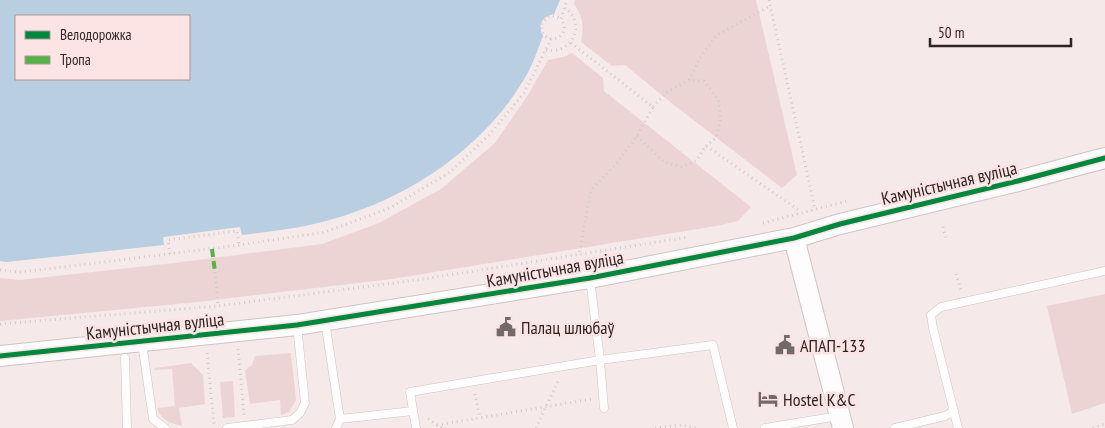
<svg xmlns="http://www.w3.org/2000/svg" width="1105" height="428" viewBox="0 0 1105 428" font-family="'PT Sans Narrow',sans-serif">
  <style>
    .green { fill: #edd4d4 }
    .water { fill: #b9cee1; fill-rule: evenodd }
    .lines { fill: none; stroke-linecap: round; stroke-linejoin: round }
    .lane-casing { stroke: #cfc4c4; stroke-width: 9 }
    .secondary-casing { stroke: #cfc4c4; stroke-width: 22 }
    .path { stroke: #d0cbcb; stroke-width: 3; stroke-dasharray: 1 4; stroke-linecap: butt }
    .lane { stroke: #fefcfc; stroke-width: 8 }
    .secondary { stroke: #fefcfc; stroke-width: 20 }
    .quiet { stroke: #56b245; stroke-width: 4; stroke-dasharray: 8 4; stroke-linecap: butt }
    .cycleway-casing { stroke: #fbe4e3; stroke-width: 8 }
    .cycleway { stroke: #00873e; stroke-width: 5 }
    .labels { text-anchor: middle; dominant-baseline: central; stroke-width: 5; stroke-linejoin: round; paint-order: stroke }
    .street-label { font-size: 18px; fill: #2f2424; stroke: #fbe4e3 }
    .poi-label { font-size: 18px; fill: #2f2424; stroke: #fbe4e3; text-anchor: start }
  </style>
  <rect width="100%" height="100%" fill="#f5e9e9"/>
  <path class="green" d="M575,0H756L797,175L782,188L674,105L625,65L612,66L581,42C584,26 583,17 574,4Z
    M572,53L603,78L604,91L751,207L738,221L716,226L392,279L198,302L0,321V278L20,280L174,263L322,244L379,223L441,189L495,143L528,95L548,60L564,57Z
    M1105,294V403L1072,414L1047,306Z
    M291,353L296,400L289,412L281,415L280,400L250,404L245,370L252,365L255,356Z
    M191,363L203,375L205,404L179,408L182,426C170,423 161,420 157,408L175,406L172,369L154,370L155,368Z
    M233,381L235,417L223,418L220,382Z"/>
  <path class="water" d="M0,0H560L554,14C542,16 537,25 543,36C537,51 532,67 523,81C482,149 408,198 333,219C303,228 273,231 242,235L240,227L163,237L164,245L6,262L0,261ZM16,16H189V79H16Z"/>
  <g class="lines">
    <defs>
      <path id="lane" d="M590,278L600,360L604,408
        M325,321L340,419L336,428
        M142,343L153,419L165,428
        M125,358L127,428
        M340,419L413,411
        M227,428L292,420L300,413L305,403L297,325
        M416,428L410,392L600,360L713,345L733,428
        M765,428L839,416
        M895,428L945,416L954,411
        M958,428L933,328L931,315L941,307L1105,271"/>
      <path id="secondary" d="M794,238L843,428
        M0,356L297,325L590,278L794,238L840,224L1018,181L1105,158"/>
    </defs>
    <use href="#lane" class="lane-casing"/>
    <use href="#secondary" class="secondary-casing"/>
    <path class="path" d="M769,0L815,209
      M551,39C544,37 540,32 541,24L549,16H556L561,19
      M571,43L653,107L637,136L617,163L591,190L579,254
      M546,50C572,55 587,24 565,8
      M689,80L700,58L717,35L770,6
      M653,107L667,92L689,80L704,81L718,99L721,119L716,138L706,146
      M637,136L664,162L682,167L697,160L706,146L800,211
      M763,223L847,201
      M943,227L946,238
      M170,254L168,240L237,231L239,245
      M0,270L20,272L88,264L239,245L325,232L390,208L450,172L489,135L524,93L551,39C563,39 568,28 561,19L567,0
      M215,272L218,306
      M956,274L961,290
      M0,324L218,306L417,280L689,237
      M238,349L244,415
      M207,353L214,424
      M475,394L480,418
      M428,419L442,428
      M437,425L592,399
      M536,428L558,381
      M655,428L682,425L696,428
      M1093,428L1105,424"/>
    <use href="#lane" class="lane"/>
    <use href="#secondary" class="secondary"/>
    <path class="quiet" d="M212,249L215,272"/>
    <defs>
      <path id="cycleway" d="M0,356L297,325L590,278L794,238L840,224L1018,181L1105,158"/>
    </defs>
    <use href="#cycleway" class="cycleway-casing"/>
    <use href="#cycleway" class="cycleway"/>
  </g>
  <defs>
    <symbol id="civic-bare" viewBox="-9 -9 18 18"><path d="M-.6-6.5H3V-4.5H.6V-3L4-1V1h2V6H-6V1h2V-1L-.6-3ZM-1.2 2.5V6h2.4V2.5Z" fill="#746969" stroke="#fbe4e3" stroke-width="2.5" paint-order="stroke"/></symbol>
    <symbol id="hotel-bare" viewBox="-9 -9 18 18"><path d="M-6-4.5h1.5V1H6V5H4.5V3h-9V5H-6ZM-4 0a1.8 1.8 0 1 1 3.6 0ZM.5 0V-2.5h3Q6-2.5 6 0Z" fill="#746969" stroke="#fbe4e3" stroke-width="2.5" paint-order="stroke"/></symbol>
  </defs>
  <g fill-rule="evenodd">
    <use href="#civic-bare" x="492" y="313" width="28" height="28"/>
    <use href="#civic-bare" x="771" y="331" width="28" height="28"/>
    <use href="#hotel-bare" x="754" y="385" width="28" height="28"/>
  </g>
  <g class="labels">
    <g class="street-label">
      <text transform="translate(949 183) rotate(-13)">Камуністычная вуліца</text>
      <text transform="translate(555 269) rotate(-10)">Камуністычная вуліца</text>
      <text transform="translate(155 326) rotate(-6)">Камуністычная вуліца</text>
    </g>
    <g class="poi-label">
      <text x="521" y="327">Палац шлюбаў</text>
      <text x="800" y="345">АПАП-133</text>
      <text x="783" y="399">Hostel K&amp;C</text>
    </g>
  </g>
  <rect x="15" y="15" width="175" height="65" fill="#fbe4e3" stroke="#a99797"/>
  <rect x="25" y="31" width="25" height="8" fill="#00873e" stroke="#a99797"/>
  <text x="60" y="40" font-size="15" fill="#2f2424">Велодорожка</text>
  <rect x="25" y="56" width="25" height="8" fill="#56b245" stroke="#a99797"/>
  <text x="60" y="65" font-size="15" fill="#2f2424">Тропа</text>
  <path d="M930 38v8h141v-8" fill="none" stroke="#2f2424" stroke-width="2.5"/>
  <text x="938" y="38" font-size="15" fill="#2f2424" stroke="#fbe4e3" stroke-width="4" paint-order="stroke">50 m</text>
</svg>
